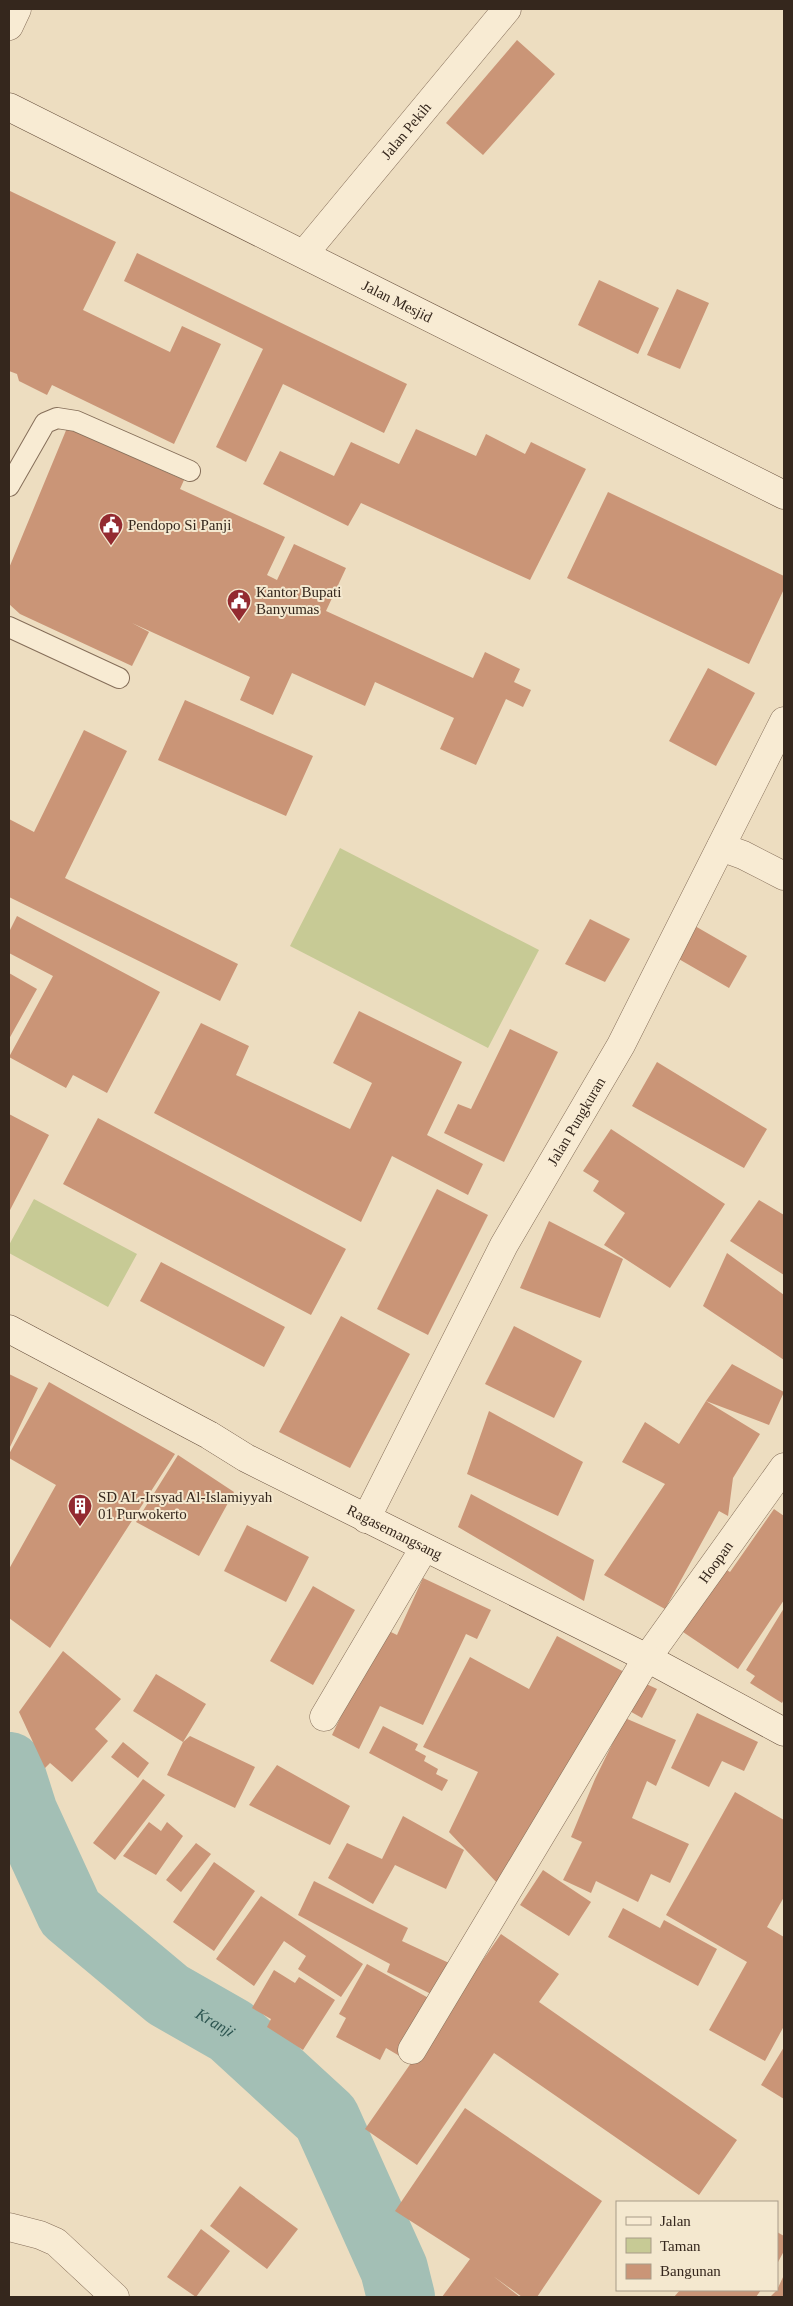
<svg xmlns="http://www.w3.org/2000/svg" width="793" height="2306" viewBox="0 0 793 2306" font-family="Georgia,serif">
  <style>
    .green { fill: #c7ca95 }
    .lines { fill: none; stroke-linecap: round; stroke-linejoin: round }
    .river { stroke: #a3bfb5; stroke-width: 68 }
    .building { fill: #ca9577 }
    .lane-casing { stroke: #856e59; stroke-width: 22 }
    .street-casing { stroke: #856e59; stroke-width: 29 }
    .secondary-casing { stroke: #674f3c; stroke-width: 29 }
    .lane { stroke: #f8ebd3; stroke-width: 20 }
    .street { stroke: #f8ebd3; stroke-width: 28 }
    .secondary { stroke: #f8ebd3; stroke-width: 28 }
    .labels { text-anchor: middle; dominant-baseline: central; stroke-width: 4; stroke-linejoin: round; paint-order: stroke }
    .street-label { font-size: 15px; fill: #35271d; stroke: #f4e8cf }
    .poi-label { font-size: 15px; fill: #35271d; stroke: #f4e8cf; text-anchor: start }
    .water-label { font-size: 16px; font-style: italic; fill: #2c5550; stroke: #f4e8cf }
  </style>
  <rect width="100%" height="100%" fill="#edddc0"/>
  <path class="green" d="M340,848L539,950L488,1048L290,946Z
    M34,1199L137,1254L108,1307L9,1253V1245Z"/>
  <g class="lines">
    <path class="river" id="s1" d="M9,1766L24,1813L70,1913L168,1995L231,2031L326,2118L394,2269L401,2297"/>
  </g>
  <path class="building" d="M517,40L555,74L483,155L446,123Z
    M10,191L116,242L83,310L170,352L182,326L221,344L174,444L52,385L47,395L19,381L17,374L9,371Z
    M137,253L407,384L384,433L283,384L246,462L216,447L263,349L124,281Z
    M599,280L659,308L638,354L578,325Z
    M677,289L709,303L680,369L647,355Z
    M67,428L184,480L180,489L285,537L267,575L277,580L294,544L346,568L326,611L473,678L485,652L520,669L514,682L531,690L523,707L506,699L476,765L440,749L454,718L375,682L365,706L292,673L273,715L240,700L250,677L132,623L149,632L132,666L20,614L9,604V568Z
    M416,429L476,456L486,434L525,454L531,442L586,469L530,580L361,503L348,526L263,484L280,451L334,476L351,442L399,464Z
    M608,492L784,576V589L749,664L567,578Z
    M708,668L755,693L716,766L669,741Z
    M185,700L313,756L286,816L158,760Z
    M84,730L127,751L65,878L238,964L220,1001L9,897V819L34,832Z
    M17,916L160,992L107,1093L73,1075L66,1088L9,1057L53,976L9,953V932Z
    M590,919L630,939L605,982L565,964Z
    M695,926L747,956L729,988L677,958Z
    M9,973L37,989L9,1039Z
    M359,1011L462,1062L427,1135L483,1164L468,1195L392,1156L361,1222L154,1113L201,1023L249,1046L236,1075L350,1129L372,1083L333,1063Z
    M510,1029L558,1052L504,1162L444,1133L458,1104L471,1109Z
    M657,1062L767,1129L744,1168L632,1106Z
    M9,1114L49,1135L9,1212Z
    M98,1118L346,1249L311,1315L63,1184Z
    M611,1129L725,1204L670,1288L604,1245L625,1213L593,1191L599,1181L583,1171Z
    M437,1189L488,1215L428,1335L377,1309Z
    M759,1200L784,1215V1275L730,1241Z
    M549,1221L623,1259L600,1318L520,1288Z
    M727,1253L784,1295V1360L703,1306Z
    M161,1262L285,1327L264,1367L140,1301Z
    M341,1316L410,1354L350,1468L279,1432Z
    M514,1326L582,1361L554,1418L485,1384Z
    M732,1364L784,1392L769,1425L706,1401Z
    M9,1374L38,1388L9,1449Z
    M49,1382L175,1454L50,1648L9,1618V1569L56,1485L9,1458V1454Z
    M706,1401L760,1434L733,1478L728,1516L719,1511L665,1609L604,1575L665,1484L622,1462L645,1422L679,1444Z
    M489,1411L583,1462L558,1516L467,1474Z
    M178,1455L234,1492L199,1556L136,1522Z
    M471,1494L594,1560L584,1601L458,1527Z
    M774,1509L784,1516V1600L738,1669L683,1632L725,1569L730,1572Z
    M247,1525L309,1557L286,1602L224,1571Z
    M423,1578L491,1610L477,1639L466,1634L423,1725L380,1706L359,1749L332,1735L383,1628L397,1635Z
    M313,1586L355,1610L313,1685L270,1661Z
    M784,1608V1699L782,1703L750,1683L755,1676L746,1670Z
    M557,1636L626,1673L499,1885L449,1832L478,1772L423,1747L470,1657L529,1689Z
    M63,1651L121,1699L95,1729L108,1741L72,1782L50,1763L45,1768L19,1712Z
    M156,1674L206,1704L183,1742L133,1711Z
    M640,1681L657,1689L642,1718L626,1709Z
    M697,1713L758,1742L744,1771L722,1761L709,1787L671,1768Z
    M625,1718L676,1740L656,1786L647,1781L632,1818L689,1844L670,1883L651,1874L638,1902L596,1881L591,1893L563,1880L582,1842L571,1837L595,1779Z
    M383,1726L418,1744L415,1750L426,1756L424,1761L438,1769L436,1774L448,1780L442,1791L369,1753Z
    M190,1736L255,1767L235,1808L167,1775L183,1742Z
    M123,1742L149,1763L138,1778L111,1757Z
    M277,1765L350,1806L330,1845L249,1805Z
    M143,1779L165,1795L115,1860L93,1843Z
    M735,1792L784,1820V1897L767,1927L784,1937V2026L765,2061L709,2030L747,1962L666,1915Z
    M403,1816L464,1850L446,1889L395,1865L373,1904L328,1878L347,1843L382,1859Z
    M149,1822L161,1831L167,1822L183,1836L156,1875L123,1856Z
    M196,1843L211,1854L181,1892L166,1880Z
    M214,1862L255,1891L214,1951L173,1922Z
    M543,1870L591,1902L569,1936L520,1905Z
    M314,1881L408,1928L402,1941L449,1963L433,1995L387,1972L390,1964L298,1915Z
    M261,1896L363,1964L341,1997L298,1969L306,1956L284,1941L254,1986L216,1959Z
    M623,1908L660,1928L664,1920L717,1949L698,1986L608,1937Z
    M501,1934L559,1974L539,2002L737,2140L699,2195L494,2053L417,2165L365,2129Z
    M367,1964L434,2001L403,2058L386,2048L380,2060L336,2037L346,2018L339,2014Z
    M274,1970L295,1983L299,1977L335,2000L303,2050L267,2027L271,2019L252,2008Z
    M784,2047V2099L761,2085Z
    M465,2108L602,2201L537,2297H522L493,2276L520,2297H442L470,2259L395,2211Z
    M240,2186L298,2229L267,2269L210,2226Z
    M201,2229L230,2251L196,2297L167,2277Z
    M777,2232L784,2236V2251L777,2264Z
    M784,2275V2297H770L777,2290Z
    M680,2290H761L756,2297H674Z"/>
  <g class="lines">
    <defs>
      <path id="lane" d="M9,486L45,423L57,418L76,421L190,471
        M9,627L119,678"/>
      <g id="street">
        <path d="M9,26L17,9"/>
        <path id="s2" d="M304,254L507,9"/>
        <path d="M721,847L743,855L784,876"/>
        <path id="s3" d="M366,1519L504,1245L621,1045L784,721"/>
        <path d="M324,1717L424,1548"/>
        <path id="s4" d="M412,2050L647,1658L784,1467"/>
        <path d="M9,2227L40,2235L56,2242L115,2297"/>
      </g>
      <g id="secondary">
        <path id="s5" d="M9,107L784,495"/>
        <path id="s6" d="M9,1329L209,1435L246,1458L647,1658L784,1732"/>
      </g>
    </defs>
    <use href="#lane" class="lane-casing"/>
    <use href="#street" class="street-casing"/>
    <use href="#secondary" class="secondary-casing"/>
    <use href="#lane" class="lane"/>
    <use href="#street" class="street"/>
    <use href="#secondary" class="secondary"/>
  </g>
  <defs>
    <symbol id="civic-pin" viewBox="-11 -11 22 30"><path d="M0 17L-7.5 6A9.5 9.5 0 1 1 7.5 6Z" fill="#932a30" stroke="#f4e8cf"/><path d="M-.6-6.5H3V-4.5H.6V-3L4-1V1h2V6H-6V1h2V-1L-.6-3ZM-1.2 2.5V6h2.4V2.5Z" fill="#fff"/></symbol>
    <symbol id="building-pin" viewBox="-11 -11 22 30"><path d="M0 17L-7.5 6A9.5 9.5 0 1 1 7.5 6Z" fill="#932a30" stroke="#f4e8cf"/><path d="M-4-6H4V6H1V3H-1V6H-4ZM-2.5-4.3h1.7v1.8h-1.7ZM.8-4.3h1.7v1.8H.8ZM-2.5-1h1.7V.8h-1.7ZM.8-1h1.7V.8H.8Z" fill="#fff"/></symbol>
  </defs>
  <g fill-rule="evenodd">
    <use href="#civic-pin" x="97" y="511" width="28" height="38"/>
    <use href="#civic-pin" x="225" y="587" width="28" height="38"/>
    <use href="#building-pin" x="66" y="1492" width="28" height="38"/>
  </g>
  <g class="labels">
    <g class="street-label">
      <text stroke="none"><textPath href="#s2" startOffset="160">Jalan Pekih</textPath></text>
      <text stroke="none"><textPath href="#s5" startOffset="434">Jalan Mesjid</textPath></text>
      <text stroke="none"><textPath href="#s3" startOffset="450">Jalan Pungkuran</textPath></text>
      <text stroke="none"><textPath href="#s6" startOffset="436">Ragasemangsang</textPath></text>
      <text stroke="none"><textPath href="#s4" startOffset="575">Hoopan</textPath></text>
    </g>
    <g class="poi-label">
      <text x="128" y="525">Pendopo Si Panji</text>
      <text x="256" y="592">Kantor Bupati<tspan x="256" dy="17">Banyumas</tspan></text>
      <text x="98" y="1497">SD AL-Irsyad Al-Islamiyyah<tspan x="98" dy="17">01 Purwokerto</tspan></text>
    </g>
    <g class="water-label">
      <text stroke="none"><textPath href="#s1" startOffset="342">Kranji</textPath></text>
    </g>
  </g>
  <rect width="793" height="2306" fill="none" stroke="#35271d" stroke-width="20"/>
  <rect x="616" y="2201" width="162" height="90" fill="#f4e8cf" stroke="#a89b88"/>
  <rect x="626" y="2217" width="25" height="8" fill="#f8ebd3" stroke="#a89b88"/>
  <text x="660" y="2226" font-size="15" fill="#35271d">Jalan</text>
  <rect x="626" y="2238" width="25" height="15" fill="#c7ca95" stroke="#a89b88"/>
  <text x="660" y="2251" font-size="15" fill="#35271d">Taman</text>
  <rect x="626" y="2264" width="25" height="15" fill="#ca9577" stroke="#a89b88"/>
  <text x="660" y="2276" font-size="15" fill="#35271d">Bangunan</text>
</svg>
